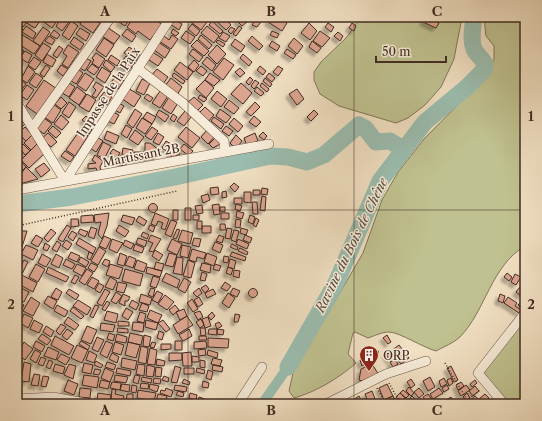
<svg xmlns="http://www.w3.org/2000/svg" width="542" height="421" viewBox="0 0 542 421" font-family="'Libre Caslon Text',serif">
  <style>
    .green { fill: #c0c190; stroke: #817659 }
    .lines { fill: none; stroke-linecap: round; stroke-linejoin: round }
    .canal { stroke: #9bbdaf; stroke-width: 10 }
    .river { stroke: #9bbdaf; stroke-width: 17 }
    .building { fill: #daa48e; stroke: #422b22; filter: url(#shadow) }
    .street-casing { stroke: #6e584a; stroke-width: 10 }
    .path { stroke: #422b22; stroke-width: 1.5; stroke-dasharray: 1 2; stroke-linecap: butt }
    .street { stroke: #f6ebd8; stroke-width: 9 }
    .grid { fill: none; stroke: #422b22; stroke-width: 1; stroke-opacity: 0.55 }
    .labels { text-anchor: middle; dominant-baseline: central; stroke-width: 3; stroke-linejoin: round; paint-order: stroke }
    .street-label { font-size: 12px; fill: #422b22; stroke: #f6ebd8 }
    .poi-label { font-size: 12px; fill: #422b22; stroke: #f6ebd8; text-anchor: start }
    .water-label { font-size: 13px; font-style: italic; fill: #585045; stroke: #f6ebd8 }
    .neatline { fill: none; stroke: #422b22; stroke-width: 1.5 }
    .grid-label { font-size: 13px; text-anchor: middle; font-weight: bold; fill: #422b22 }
  </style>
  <defs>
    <filter id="shadow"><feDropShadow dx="-3.5" dy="3.5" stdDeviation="1" flood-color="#0004"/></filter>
  </defs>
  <rect width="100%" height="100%" fill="#f1e0c3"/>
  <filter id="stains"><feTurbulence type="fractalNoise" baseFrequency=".005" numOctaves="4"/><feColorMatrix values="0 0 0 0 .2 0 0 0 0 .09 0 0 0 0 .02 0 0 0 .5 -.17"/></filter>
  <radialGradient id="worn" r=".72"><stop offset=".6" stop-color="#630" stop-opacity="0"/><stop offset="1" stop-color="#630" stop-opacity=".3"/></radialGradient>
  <path class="green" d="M361,17H462L454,59L441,87L425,105L408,118L396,123L339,106L320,94L314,80V72L321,62L346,38Z
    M484,17H525V246C491,266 486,310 460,337C454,343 443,347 436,351C424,348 399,332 389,332C382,332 374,336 368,338L355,332L353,333L348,354L356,363C339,378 316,392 294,398L289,391L293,373L363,253L382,200L398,172L424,139L484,78L494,59V46L486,36Z
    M525,320V404H509L483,372Z"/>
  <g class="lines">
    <path class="canal" d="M262,404L288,367"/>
    <path class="river" d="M17,204L72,197L175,177L270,156L288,157L307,162L324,155L359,125L365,128L376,142L390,141L403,149
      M288,367L336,283L380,181L425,122L467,87L484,70L485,64C482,58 476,54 474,49C470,39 473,27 474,17"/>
  </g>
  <path class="building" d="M28,17H34L40,21L35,28L25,22Z
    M48,17L56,22L52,28L44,22Z
    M62,17L72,18L62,31L56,26Z
    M75,17H84L80,23L74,19Z
    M85,17H93L92,18L100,23L93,33L80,24Z
    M123,17L130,19L125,26L119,22Z
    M134,17H153L162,25L150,40L138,31L136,34L127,27Z
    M195,17H201L207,22L201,30L191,22Z
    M215,17L218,19L220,17L223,20L225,18L231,25L226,30L214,19Z
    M240,17L247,22L242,26L237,21Z
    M271,17H277L287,23L282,31L268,22Z
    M425,17L439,23L436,28L423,22Z
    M20,18L26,23L23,27L17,22Z
    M173,19L182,24L179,30L170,24Z
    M256,19L261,22L257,27L252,25Z
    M71,21L78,26L69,40L62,35Z
    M212,21L223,31L220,34L209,25Z
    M309,23L317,31L310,40L301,33Z
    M328,23L334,27L331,32L325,27Z
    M352,23L356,26L354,31L349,28Z
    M17,24L23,29L19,34L17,32Z
    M192,24L200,31L196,36L188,29Z
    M26,26L36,33L33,39L22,32Z
    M207,26L219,36L214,43L201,33Z
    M239,26L242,28L236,36L233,34Z
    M43,27L50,32L40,46L33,41Z
    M107,27L120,36L114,44L102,36Z
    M231,27L235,29L231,34L228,31Z
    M80,28L90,34L86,41L76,34Z
    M127,29L136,36L132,42L122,35Z
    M173,29L179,33L176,36L171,33Z
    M54,30L60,35L57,39L50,35Z
    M186,31L195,37L190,44L181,38Z
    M272,31L279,34L277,38L270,35Z
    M320,31L330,38L322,47L313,41Z
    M223,32L230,36L226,42L219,38Z
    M338,32L343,36L340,41L334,36Z
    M21,34L40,46L34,54L17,43Z
    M163,35L169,40L172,35L178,39L171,49L159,41Z
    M201,35L212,45L209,49L198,39Z
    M49,36L55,40L52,45L45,41Z
    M252,36L263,46L259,50L248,41Z
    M74,37L84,44L80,50L70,43Z
    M104,38L114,45L106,57L96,50Z
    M294,38L303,46L297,54L288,46Z
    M235,39L245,46L241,52L231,45Z
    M197,40L209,51L204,56L191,46Z
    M218,40L225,44L223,47L216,42Z
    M272,41L280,46L277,51L269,46Z
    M312,41L321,48L317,53L309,47Z
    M158,42L170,50L165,58L153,49Z
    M43,43L51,48L42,61L35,55Z
    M68,45L79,52L68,68L62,64L67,56L63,53Z
    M217,45L226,54L217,64L208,55Z
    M59,46L63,49L57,58L53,55Z
    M20,47L24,51L20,56L17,54Z
    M129,47L140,54L136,61L124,53Z
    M193,49L203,57L199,62L189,54Z
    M287,49L296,55L293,59L284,53Z
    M25,51L32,55L28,63L20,58Z
    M151,51L163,59L158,66L146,58Z
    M96,53L105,59L99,68L92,63L94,60L92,58Z
    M47,54L56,60L52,67L43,62Z
    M243,54L252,62L249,66L240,58Z
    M111,55L120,61L117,66L108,60Z
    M126,56L135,63L128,72L119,66Z
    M34,57L41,62L35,70L28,65Z
    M84,57L91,61L85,71L78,67Z
    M207,57L216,65L212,71L202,63Z
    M224,58L234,65L223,80L213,72Z
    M106,60L115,67L111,72L103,65Z
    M194,60L199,65L194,72L188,67Z
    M180,62L193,72L187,80L174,70Z
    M92,64L99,69L94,75L87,70Z
    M46,65L50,68L44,77L40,74Z
    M61,65L68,69L63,76L57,71Z
    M28,66L35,72L27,83L21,79Z
    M201,66L207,71L203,76L196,71Z
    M260,66L266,71L263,75L257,70Z
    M278,66L283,69L278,76L273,72Z
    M102,67L111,73L105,83L96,77Z
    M240,68L245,73L240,77L235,72Z
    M78,69L83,73L76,84L70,80Z
    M157,69L168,77L163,84L151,76Z
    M17,71L22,75L17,82Z
    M36,73L43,78L36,88L29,83Z
    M85,73L94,79L86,91L77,85Z
    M174,73L185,81L183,84L172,76Z
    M210,73L220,80L214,86L205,80Z
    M269,73L275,78L272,82L266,77Z
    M116,75L124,81L118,89L110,84Z
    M250,77L253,80L249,85L246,82Z
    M171,78L182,87L177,95L165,86Z
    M265,78L272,84L270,87L263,81Z
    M142,79L150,83L144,95L136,91Z
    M21,80L26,84L20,92L17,89V85Z
    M44,80L57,89L40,116L26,106Z
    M205,80L214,88L206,98L196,89Z
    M255,80L259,83L254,89L251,86Z
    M96,82L104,87L96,98L92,96L96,90L93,87Z
    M69,83L75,87L69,97L62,93Z
    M241,83L252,93L243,104L231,94Z
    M262,83L269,89L267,92L260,86Z
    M27,85L34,90L27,100L20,95Z
    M77,87L86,94L79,105L69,98Z
    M257,87L264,93L261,96L254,91Z
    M128,88L141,96L134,107L121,98Z
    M297,89L304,99L297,105L289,94Z
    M160,91L168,96L160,108L152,103Z
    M217,91L227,99L221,107L211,99Z
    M104,92L112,97L107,105L99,99Z
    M87,94L96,100L89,112L79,106Z
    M147,94L153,98L150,102L144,98Z
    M200,95L207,99L204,102L198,98Z
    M61,97L67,103L61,109L55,104Z
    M169,97L178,103L171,114L162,108Z
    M194,97L203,105L196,112L187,103Z
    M229,100L239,108L234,114L224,107Z
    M69,102L76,107L69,118L62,113Z
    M255,102L260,107L251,116L246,112Z
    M119,103L124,106L120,113L115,110Z
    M53,104L61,110L53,123L44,117Z
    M205,107L214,115L208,122L198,114Z
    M135,109L142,114L133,128L127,123Z
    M220,109L231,117L226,123L216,116Z
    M159,110L169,116L165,122L156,115Z
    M314,110L318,114L311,121L307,117Z
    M185,111L192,116L184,126L177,121Z
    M113,112L119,115L114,124L108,121Z
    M147,112L156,117L152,124L143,118Z
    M173,114L177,117L174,122L170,119Z
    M61,115L69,122L62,130L54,124Z
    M86,116L94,123L91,127L82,120Z
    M254,116L261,122L256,127L249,122Z
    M17,117L25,124L17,132Z
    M214,117L224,124L221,129L211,121Z
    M44,118L52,124L44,134L36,128Z
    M142,118L152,124L145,134L136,128Z
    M234,118L243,126L238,132L229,124Z
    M84,124L92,130L89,134L81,129Z
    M126,125L132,129L127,138L121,134Z
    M53,126L61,133L56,138L48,131Z
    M226,126L233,131L229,136L222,131Z
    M25,127L32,135L26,141L18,133Z
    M152,127L158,131L151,140L145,136Z
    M186,127L200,138L192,148L178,137Z
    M208,129L216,135L208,144L201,137Z
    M80,130L88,136L75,156L66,150Z
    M135,130L144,137L138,145L129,139Z
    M107,131L119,136L116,144L104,139Z
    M263,132L267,136L264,140L259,136Z
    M48,133L57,142L51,147L42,138Z
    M158,133L164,137L159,145L153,142Z
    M255,133L258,141L247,146L244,138Z
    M32,135L37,144L31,150L24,143Z
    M236,135L242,141L236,149L230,143Z
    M97,137L103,141L96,152L90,148Z
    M216,137L222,143L213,148L209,144Z
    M166,141L171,144L167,151L162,148Z
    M103,142L111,146L104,159L97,155Z
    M145,143H150L159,150L154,159L145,158Z
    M23,144L30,151L25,155L19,147Z
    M37,144L45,153L29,168L21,160Z
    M184,144L193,151L189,156L180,149Z
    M123,148L133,150L132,157L122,155Z
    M178,148L180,154L172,158L169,152Z
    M113,149L120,153L117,158L110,153Z
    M65,151L74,157L70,162L61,156Z
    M134,152H144V158L135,159Z
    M95,155L103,161L100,167L101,171H97L96,168L88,169V164L96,163L92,160Z
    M120,156L126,157V166L119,165Z
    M17,157L26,167L19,174L17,172Z
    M44,163L50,170L41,177L35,169Z
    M26,167L38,179L23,183L17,179Z
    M234,183L239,187L235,192L230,187Z
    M218,187L219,194L211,195L210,188Z
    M262,188L268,189L267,195L261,194Z
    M253,190H260V195H253Z
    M226,191L227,197L222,198V192Z
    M244,192H251V203L244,202Z
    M208,194L210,200L203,203L201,196Z
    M262,196L266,197L265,211L260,210Z
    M234,198H242V204H234Z
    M252,202H257L258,214H253Z
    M148.5 208a4.5 4.5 0 1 1 9 0a4.5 4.5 0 1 1-9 0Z
    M219,204L220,214L214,215L212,205Z
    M236,204L242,206L240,211L235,209Z
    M202,205L203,213L197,214L195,206Z
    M220,207H225V212L220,211Z
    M185,208H191V220H185Z
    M173,210H178V220H173Z
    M237,211L244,213L242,219L236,217Z
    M109,213L107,226L102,239L98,234L101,222L95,223L94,215Z
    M155,213L169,219L165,230L161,228L163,223L158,221L156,226L151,224Z
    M221,213H229V219H221Z
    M93,215L94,222L81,223V216Z
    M123,215L135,218L132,225L121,221Z
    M193,215H199V220H193Z
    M250,215L255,217L253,224L248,222Z
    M139,216L147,221L144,226L136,221Z
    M256,218L259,220L256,227L253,225Z
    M71,219H78L79,226L71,227Z
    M236,219L241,220L240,228L235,227Z
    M171,220L177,222L171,237L165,234Z
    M197,221H202V229H197Z
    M220,224H225L226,230H220Z
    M67,225L71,228L63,242L58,239Z
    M119,225L129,231L125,237L116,231Z
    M150,225L155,227L153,232L148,229Z
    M202,226H211V233H202Z
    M91,227L97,229L94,239L88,236Z
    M227,228L232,229L230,239L225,238Z
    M241,228L248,230L246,235L240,233Z
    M51,229L56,233L48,242L44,238Z
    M80,229L88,232L85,237L78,233Z
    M177,229L180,230L176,239L173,238Z
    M182,230L193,233L190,244L178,241Z
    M234,230L239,231L236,242L231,240Z
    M17,231H27L22,247L17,244Z
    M72,231L77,234L73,241L68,237Z
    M143,232L149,235L147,239L141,236Z
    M36,235L43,239L38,247L31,243Z
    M151,235L161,239L153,252L149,251L153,243L148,241Z
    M219,235L224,237L222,243L216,241Z
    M245,235L252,238L250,243L243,240Z
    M104,236L111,239L106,249L99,246Z
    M79,238L96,248L93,254L76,244Z
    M138,238L147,241L145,247L136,243Z
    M194,238L201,239L199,247L192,245Z
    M112,239L123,243L117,253L109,249Z
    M172,239L182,244L177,255L167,250Z
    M238,239L249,244L247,249L236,244Z
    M66,240L72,244L68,250L62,246Z
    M125,240L134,244L131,249L123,245Z
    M57,241L61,244L57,252L52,249Z
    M215,242L223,245L220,253L212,249Z
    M45,243L50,246L47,251L43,249Z
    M135,244L144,248L142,253L133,250Z
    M232,244L238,247L237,250L230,247Z
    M26,245L38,250L33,260L21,254Z
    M182,245L191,247L188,258L180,256Z
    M99,247L106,251L98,265L91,261Z
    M240,248L248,252L247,255L238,251Z
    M192,249L206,253L204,259L197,257L196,262L189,260Z
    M155,250L163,255L159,261L152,256Z
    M71,252L80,256L77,262L68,258Z
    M89,252L93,254L90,260L87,258Z
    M232,252L246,257L245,261L230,256Z
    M120,253L127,256L124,266L117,264Z
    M169,253L177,255L173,267L165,265Z
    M207,253L217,257L214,266L204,262Z
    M42,254L51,259L46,267L38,263Z
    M56,254L63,258L59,268L51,264Z
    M129,256L136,259L133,268L125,265Z
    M224,256L229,257L228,263L223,262Z
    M81,257L89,262L86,267L78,262Z
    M177,257L183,258L182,275L173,273Z
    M66,259L75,264L72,269L63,265Z
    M105,259L110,261L108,267L102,264Z
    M230,259L236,261L234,269L228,267Z
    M24,260L28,262L22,274L18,272Z
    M137,260L147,264L144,272L134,269Z
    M188,260L195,263L191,278L183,276Z
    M156,262L164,264L162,271L154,269Z
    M91,263L98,266L94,272L88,268Z
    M202,263L211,265L210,273L200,270Z
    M36,264L45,269L38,282L29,277Z
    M77,264L86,268L82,276L73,271Z
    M110,264L123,268L119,279L106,275Z
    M215,264L221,266L219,271L213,269Z
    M48,267L69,277L66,282L46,273Z
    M147,267L162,271L160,277L146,273Z
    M228,267L233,269L231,275L226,273Z
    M87,269L93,273L85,285L79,281Z
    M125,269L143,274L140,286L122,281Z
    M234,270L240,271L239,278L233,276Z
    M202,272L207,274L205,281L200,280Z
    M18,273L37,283L33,292L17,283Z
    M166,273L180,280L177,288L162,281Z
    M507,273L512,277L509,281L504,277Z
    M515,274L521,277L516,285L511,282Z
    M75,275L79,277L75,284L71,282Z
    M153,276L160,278L156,288L150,286Z
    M92,277L99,281L94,289L87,285Z
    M110,277L117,281L113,290L105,287Z
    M184,278L191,282L185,293L178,289Z
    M118,282L127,284L124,293L116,291Z
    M225,282L231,286L227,291L221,288Z
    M99,283L104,286L100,293L95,290Z
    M206,285L209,289L205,293L201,288Z
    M19,287L29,292L24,302L17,299Z
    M520,287L525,291L521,296L516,292Z
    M56,288L62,292L58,300L51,297Z
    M151,288L155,289L153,297L148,295Z
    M199,288L202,293L197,297L193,293Z
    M233,288L240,291L237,297L230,294Z
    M248.5 293a4.5 4.5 0 1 1 9 0a4.5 4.5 0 1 1-9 0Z
    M69,289L79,295L76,300L66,293Z
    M105,289L110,292L102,306L97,303Z
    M213,289L216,294L207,298L205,293Z
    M157,291L163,294L158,303L152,300Z
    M116,292L122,296L116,304L111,301Z
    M228,293L235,298L229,308L222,303Z
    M123,294L130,297L128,301H125V306L119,303Z
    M141,294L152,298L150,305L139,302Z
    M500,294L505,296L503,303L498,301Z
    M165,295L174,302L167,310L158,304Z
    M48,296L57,301L53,309L44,303Z
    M31,297L40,303L33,316L23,311Z
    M199,297L203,304L198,307L194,300Z
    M508,297L517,303L515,306L521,310L519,313L504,303Z
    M192,299L198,309L193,312L187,303Z
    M78,300L91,308L87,315L73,306Z
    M132,300L139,304L136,310L129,306Z
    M107,301L110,303L105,311L102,309Z
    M522,301L525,304L522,309L518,305Z
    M19,303L24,305L18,317L17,308Z
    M142,303L149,306L147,312L139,310Z
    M57,305L68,311L65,317L54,311Z
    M95,305L99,306L93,318L90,316Z
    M175,305L179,310L173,315L169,310Z
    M73,307L84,316L81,319L70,311Z
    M126,308L133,312L128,320L122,316Z
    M184,309L187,316L180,320L176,312Z
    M150,310L162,315L158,323L147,318Z
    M107,311L118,314L116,323L104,320Z
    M200,311L203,317L198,320L194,313Z
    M140,312L146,314L144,323L137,321Z
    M212,312L215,316L211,320L208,316Z
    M24,314L33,318L28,328L20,323Z
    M235,314L240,315L238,322H234Z
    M187,316L193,325L178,334L173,325Z
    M68,317L79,325L75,330L64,323Z
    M208,317L211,326L205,328L202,319Z
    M201,319L204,325L200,328L196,322Z
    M34,320L43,325L39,333L30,329Z
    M146,320L158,323L156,330L145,327Z
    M163,320L170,329L166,332L158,323Z
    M118,321L129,322V326H118Z
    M133,322L144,323L143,332L132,330Z
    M219,322L222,326L217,329L215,324Z
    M101,323L115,325L113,332L100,330Z
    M61,324L66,327L60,335L56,331Z
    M46,326L54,331L51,337L43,332Z
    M87,326L97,330L91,344L81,340Z
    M118,328L128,329V333L117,332Z
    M200,328H205L206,335L201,336Z
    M67,329L73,333L67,340L62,336Z
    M189,329L192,336L183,341L179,335Z
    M209,329H217V335L208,334Z
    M217,329L224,330L223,335L217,334Z
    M159,331L164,333L162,340L157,338Z
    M109,333L115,335L113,341L107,339Z
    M130,333L143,336L141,345L128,342Z
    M42,334L51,340L47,345L38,339Z
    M117,334L127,337L126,343L115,341Z
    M144,335L151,337L149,347L143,346Z
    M387,335L391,342L388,344L383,338Z
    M55,336L74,346L69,355L51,345Z
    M199,336H206L207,340H199Z
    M97,337L104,340L98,352L92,349Z
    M208,338L229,339L228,348L208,347Z
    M36,341L45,346L42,352L33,347Z
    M81,341L90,346L88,350L79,344Z
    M106,341L113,344L107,358L100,354Z
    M175,341H182V350H175Z
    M206,341L207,348L194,349V342Z
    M24,342L33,349L25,360L17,354Z
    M115,342L124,345L121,355L112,352Z
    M128,342L140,345L136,358L125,355Z
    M152,342L156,343L154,348L150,347Z
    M161,344H171V349L161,350Z
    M77,345L88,350L82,363L71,358Z
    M399,345L409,358L401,364L391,351Z
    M141,346L148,348L146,364L138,362Z
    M48,347L59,352L56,360L44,356Z
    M150,348L157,350L155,365L147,364Z
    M375,348L379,352L375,356L372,352Z
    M205,349L206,355L199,356L198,350Z
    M35,350L41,353L36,363L30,359Z
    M208,350L218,353L217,358L207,355Z
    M89,351L97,355L94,363L86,360Z
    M191,352L192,366H183L182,353Z
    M112,353L119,357L117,363L109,359Z
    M169,353H182V360L169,361Z
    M372,353L376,358L373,361L369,355Z
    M390,353L393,359L389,360L386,354Z
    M61,354L70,358L66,365L57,360Z
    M192,356L199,357V362H192Z
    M41,357L46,359L43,366L38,364Z
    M122,358L137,361L135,370L121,367Z
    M213,358L222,360L220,366L211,364Z
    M364,358L367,363L362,366L360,360Z
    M17,359L22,361L17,376Z
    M157,359L165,361L164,366L156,365Z
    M49,360L53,362L50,369L46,367Z
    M200,360L205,361V368L200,367Z
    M395,360L398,364L393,367L390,362Z
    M96,361L103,365L101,368L94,365Z
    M24,362L31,364L29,382L21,381Z
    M107,362L116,365L114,370L105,367Z
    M84,363L93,365L91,374L82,372Z
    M55,364L65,367L63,374L53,371Z
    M69,364L76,366L73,379L64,375Z
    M138,364L145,365L144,376L136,374Z
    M372,364L379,375L362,381L359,380L361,369Z
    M147,365L155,367L153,377L146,376Z
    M213,365L223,367L222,372L212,370Z
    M175,366L181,368L177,383L171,382Z
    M451,366L458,380L454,382L447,368Z
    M156,367L162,368L161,377L155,376Z
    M105,368L114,372L110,382L101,378Z
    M117,368L131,371L130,376L116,373Z
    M184,368H194V374H184Z
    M197,368L205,370L204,374L196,372Z
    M95,369L101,370L99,375L93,374Z
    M208,370L213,372L211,380L206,378Z
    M34,374L40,375L38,386L31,385Z
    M84,375L99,377L97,388L82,385Z
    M115,375L128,377L126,383L114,381Z
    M135,375L140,376L138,384L133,382Z
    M43,376L49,377L46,387L41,386Z
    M164,376L169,378L168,382L162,380Z
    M142,377L152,379L151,383L141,381Z
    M430,377L435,387L428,391L423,381Z
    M154,378L161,379L160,384L153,383Z
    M444,378L447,384L441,387L439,381Z
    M451,378L453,383L449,386L447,380Z
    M184,379L190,382L189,385L182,383Z
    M411,379L415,385L411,388L407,382Z
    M68,380L78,384L74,395L64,391Z
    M101,380L110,382L108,389L99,387Z
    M475,380L477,383L472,387L470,384Z
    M203,381L209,383L208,388L202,387Z
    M112,382L121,383L120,390L110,388Z
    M461,382L464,386L458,390L456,385Z
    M141,383L149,384L148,389L140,388Z
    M122,384L130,385L129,392L120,390Z
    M150,384L159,386L157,392L149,389Z
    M387,384L393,396L384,400L379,388Z
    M132,385L137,386L136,393L131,392Z
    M175,385L187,387L186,392L174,390Z
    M447,385L449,389L444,392L442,388Z
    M466,385L470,390L461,396L458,391Z
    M475,386L479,391L473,396L469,391Z
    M409,387L414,393L411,396L406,391Z
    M80,388L91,389L90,398L79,397Z
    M166,388L173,391L171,397L160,393L161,390L165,391Z
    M419,388L424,394L419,398L414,392Z
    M439,388L443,393L433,399L430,394Z
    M112,389L116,390L115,394L124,396L123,402L111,400Z
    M138,390L156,393L154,401L137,398Z
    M403,390L409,395L406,398L400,393Z
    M178,391L184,393L183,397L176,395Z
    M372,391L377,404H369L365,394Z
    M98,393L111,395L110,401L97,400Z
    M190,393L197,395L196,400L189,398Z
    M400,393L407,400L403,404L396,397Z
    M467,393L470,398L466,401L463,397Z
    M127,394H133V404H126Z
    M158,394L167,396L165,403L156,401Z
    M428,394L432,400L428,403L423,397Z
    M485,394L489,398L483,403L479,399Z
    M359,396L363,404H355L353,400Z
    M393,396L394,398L387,404L384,400Z
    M412,396L415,399L411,403L408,400Z
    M475,396L479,400L474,404H470L468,402Z
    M199,397L205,399L203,404H196Z
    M451,397L455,404H449L446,400Z
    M175,398L181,401L180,404L173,402Z
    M394,398L398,402L396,404H388Z
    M136,400L146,402L145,404H135Z
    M112,401L124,403V404H111Z"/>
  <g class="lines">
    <defs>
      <path id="street" d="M137,68L183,103L224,141L225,151
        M17,103L65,181L171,17
        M33,127L111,17
        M17,190L269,144
        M17,399L53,397L90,404
        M238,404L262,367
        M326,404L386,374L426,361
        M504,404L478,373L525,313"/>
    </defs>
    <use href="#street" class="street-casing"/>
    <path class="path" d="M17,226L177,191
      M445,363L467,400
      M389,383L395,394L403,404
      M377,388L386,404
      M462,404L480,390"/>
    <use href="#street" class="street"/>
  </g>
  <path class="grid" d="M188,17V404M354,17V404M17,210H525"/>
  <defs>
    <symbol id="building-pin" viewBox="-11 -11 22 30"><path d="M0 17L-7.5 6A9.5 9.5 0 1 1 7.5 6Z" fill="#8f2418" stroke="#f6ebd8"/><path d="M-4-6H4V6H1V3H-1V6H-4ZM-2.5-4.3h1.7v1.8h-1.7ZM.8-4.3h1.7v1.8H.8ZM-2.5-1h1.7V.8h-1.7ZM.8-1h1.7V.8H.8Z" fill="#fff"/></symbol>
  </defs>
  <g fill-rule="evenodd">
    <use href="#building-pin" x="358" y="344" width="22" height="30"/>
  </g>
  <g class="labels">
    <g class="street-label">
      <text transform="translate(108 92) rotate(-57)">Impasse de la Paix</text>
      <text transform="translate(141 155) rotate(-11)">Martissant 2B</text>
    </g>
    <g class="poi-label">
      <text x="383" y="355">ORP</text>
    </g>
    <g class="water-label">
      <text transform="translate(351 245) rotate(-64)">Ravine du Bois de Chêne</text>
    </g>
  </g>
  <rect width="542" height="421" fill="none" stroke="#f1e0c3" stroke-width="44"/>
  <path d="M376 56v6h70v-6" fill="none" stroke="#422b22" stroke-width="2"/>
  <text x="382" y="56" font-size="12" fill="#422b22" stroke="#f6ebd8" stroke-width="3" paint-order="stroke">50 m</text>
  <rect x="22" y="22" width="498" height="377" class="neatline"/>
  <g class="grid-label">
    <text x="105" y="16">A</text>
    <text x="271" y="16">B</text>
    <text x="437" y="16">C</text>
    <text x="11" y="121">1</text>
    <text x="531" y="121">1</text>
    <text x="11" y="309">2</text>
    <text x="531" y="309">2</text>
    <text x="105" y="415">A</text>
    <text x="271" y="415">B</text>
    <text x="437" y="415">C</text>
  </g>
  <rect width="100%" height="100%" filter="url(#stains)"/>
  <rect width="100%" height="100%" fill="url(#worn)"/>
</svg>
